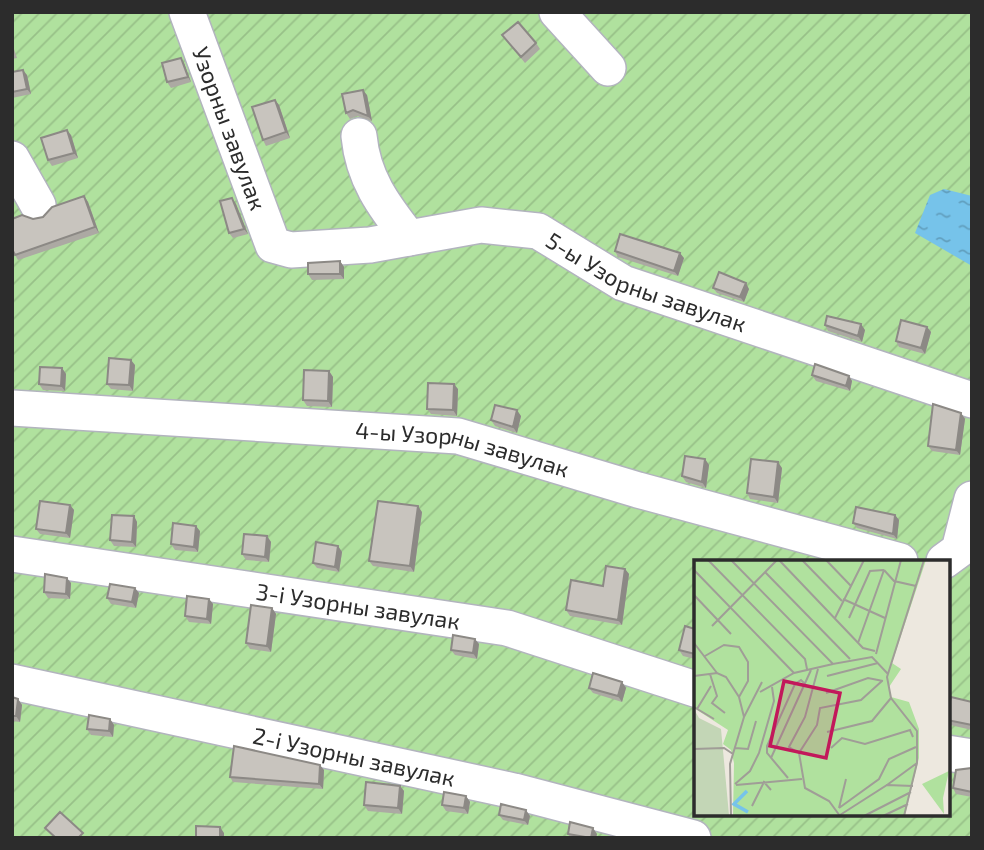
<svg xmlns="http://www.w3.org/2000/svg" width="984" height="850" viewBox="0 0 984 850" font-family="'Exo 2',sans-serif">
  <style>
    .garden { fill: url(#garden-furrows); fill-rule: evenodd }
    .water { fill: url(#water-ripples) }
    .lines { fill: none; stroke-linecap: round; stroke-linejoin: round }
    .minor-casing { stroke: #b2b4be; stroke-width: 38 }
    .minor { stroke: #fff; stroke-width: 35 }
    .wall { fill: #aca9a3 }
    .shaded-wall { fill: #8c8985 }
    .building { fill: #c8c4be; stroke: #8c8985; stroke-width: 2 }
    .labels { text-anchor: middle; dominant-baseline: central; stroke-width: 5; stroke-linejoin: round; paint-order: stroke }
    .street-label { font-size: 23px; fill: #2c2c2c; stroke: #fff }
    .inset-river { fill: none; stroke: #76c3ea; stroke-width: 3.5 }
    .inset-road { fill: none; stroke: #a09d97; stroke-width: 2 }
    .view { fill: #c2185b; fill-opacity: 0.15; stroke: #c2185b; stroke-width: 3.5 }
    .inset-edge { fill: none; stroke: #2c2c2c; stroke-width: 3.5 }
  </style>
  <defs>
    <pattern id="garden-furrows" width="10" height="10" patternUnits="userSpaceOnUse" patternTransform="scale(1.75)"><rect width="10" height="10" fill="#b0e19e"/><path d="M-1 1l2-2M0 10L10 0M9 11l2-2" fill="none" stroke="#98c188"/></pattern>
    <pattern id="water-ripples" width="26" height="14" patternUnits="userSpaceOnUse" patternTransform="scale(1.75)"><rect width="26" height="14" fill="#76c3ea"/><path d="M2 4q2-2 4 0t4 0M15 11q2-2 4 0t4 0" fill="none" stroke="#619fbe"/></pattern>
  </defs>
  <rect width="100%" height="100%" fill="#ede8df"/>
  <path class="garden" d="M12,12H972V838H12ZM695,561H947V813H695Z"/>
  <path class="water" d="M944,189L972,196V266L915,233L930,195Z"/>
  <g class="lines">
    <defs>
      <g id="minor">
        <path id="s1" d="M187,12L273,245L291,250L370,245L481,225L538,231L623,283L972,400"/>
        <path d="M557,12L608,68"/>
        <path d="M359,136C363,178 383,205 409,238"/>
        <path d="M12,159L38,205"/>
        <path id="s2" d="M12,408L458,436L638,490L900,561"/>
        <path id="s3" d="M12,554L507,628L695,689"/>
        <path d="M944,561L959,550L972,499"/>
        <path id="s4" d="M12,682L514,791L693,838"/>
        <path d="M947,753L972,757"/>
      </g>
    </defs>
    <use href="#minor" class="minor-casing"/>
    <use href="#minor" class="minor"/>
  </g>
  <path class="wall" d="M502,35L536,43L540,49L525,63Z
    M12,43L17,58L12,59Z
    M184,63L191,82L171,88L167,82Z
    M12,72L27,75L31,94L12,98Z
    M367,95L372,121L357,116L350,119L346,113Z
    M275,100L279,105L290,138L266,146L263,140Z
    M71,135L78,158L52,166L48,160Z
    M84,196L88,202L99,233L18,260L15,255L43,217Z
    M236,204L248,234L233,238L229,233Z
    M615,251L684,258L678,276L618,257Z
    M340,261L344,267V279L312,280L308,274Z
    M713,288L749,289L744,302L717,293Z
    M825,325L865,330L862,342L828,331Z
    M927,327L931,332L925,354L899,347L896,341Z
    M135,365L133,391L111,389L107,384Z
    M62,368L66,374L65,391L43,390L39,384Z
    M329,371L333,377L332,407L307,406L303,400Z
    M812,375L849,376L852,381L850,391L816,381Z
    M458,389L457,416L431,414L427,409Z
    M961,413L965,419L960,455L932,451L928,446Z
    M521,416L517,433L495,426L491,420Z
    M705,459L709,465L706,488L686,482L682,476Z
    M782,468L778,503L750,499L747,493Z
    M70,505L74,510L70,538L40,534L36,529Z
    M422,512L414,572L373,566L369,561Z
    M895,515L899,520L897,539L857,528L853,523Z
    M134,516L137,522L136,547L114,546L110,540Z
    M200,531L198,552L175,550L171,544Z
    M267,536L271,542L269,562L246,560L242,554Z
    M338,546L342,552L339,572L317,568L313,563Z
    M625,569L629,574L622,625L570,616L566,610L603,586Z
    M71,583L70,599L48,598L44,592Z
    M139,593L136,608L111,604L107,598Z
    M209,599L213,604L211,624L189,622L185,616Z
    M272,608L276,614L271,652L250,649L246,643Z
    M695,629V659L683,656L679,650Z
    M479,644L477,659L455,655L451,650Z
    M622,682L626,688L622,702L593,693L589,688Z
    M12,697L18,699L22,705L20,722L12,721Z
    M972,702V730L950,725L947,722V713Z
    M110,719L114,725L113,737L91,735L87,729Z
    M972,768V797L956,794L953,788Z
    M324,770L323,789L233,782L230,777Z
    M400,786L404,791L402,814L368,811L364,805Z
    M466,796L470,802L468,814L446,811L442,805Z
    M499,815L530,816L528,825L503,820Z
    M568,834H597L596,838H570Z"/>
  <path class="shaded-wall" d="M181,58L184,63L191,82L188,77Z
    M23,70L27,75L31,94L27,89Z
    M363,90L367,95L372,121L368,116Z
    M275,100L279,105L290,138L286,132Z
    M67,130L71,135L78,158L74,153Z
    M84,196L88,202L99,233L95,227Z
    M232,198L236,204L248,234L244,229Z
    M680,253L684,258L678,276L674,271Z
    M340,261L344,267V279L340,274Z
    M746,283L749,289L744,302L740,297Z
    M861,324L865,330L862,342L858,336Z
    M927,327L931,332L925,354L921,348Z
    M131,360L135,365L133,391L129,385Z
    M62,368L66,374L65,391L61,386Z
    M329,371L333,377L332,407L328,401Z
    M849,376L852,381L850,391L846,386Z
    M454,384L458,389L457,416L453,410Z
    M517,410L521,416L517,433L513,427Z
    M961,413L965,419L960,455L956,450Z
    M705,459L709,465L706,488L702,482Z
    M778,462L782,468L778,503L774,497Z
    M70,505L74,510L70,538L66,533Z
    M418,506L422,512L414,572L410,566Z
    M895,515L899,520L897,539L893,534Z
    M134,516L137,522L136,547L132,542Z
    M196,526L200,531L198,552L194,547Z
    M267,536L271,542L269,562L265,557Z
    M338,546L342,552L339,572L335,567Z
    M625,569L629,574L622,625L618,620Z
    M67,578L71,583L70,599L66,594Z
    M135,588L139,593L136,608L132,602Z
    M209,599L213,604L211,624L207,619Z
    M272,608L276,614L271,652L267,646Z
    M475,639L479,644L477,659L473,653Z
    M622,682L626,688L622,702L618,696Z
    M18,699L22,705L20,722L16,716Z
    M110,719L114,725L113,737L109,731Z
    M320,765L324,770L323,789L319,784Z
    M400,786L404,791L402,814L398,808Z
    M466,796L470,802L468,814L464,808Z
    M526,810L530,816L528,825L524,820Z
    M220,827L224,833V838H220Z
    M593,828L597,834L596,838H591Z"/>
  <path class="building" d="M518,22L536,43L521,57L502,35Z
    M181,58L188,77L167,82L162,63Z
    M23,70L27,89L12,92V72Z
    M363,90L368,116L353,110L346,113L342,94Z
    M275,100L286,132L263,140L252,107Z
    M67,130L74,153L48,160L41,138Z
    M84,196L95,227L15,255L12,249V219L22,215L33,219L43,217L52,207Z
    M232,198L244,229L229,233L220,201Z
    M620,234L680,253L674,271L615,251Z
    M340,261V274H308V263Z
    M719,272L746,283L740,297L713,288Z
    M827,316L861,324L858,336L825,325Z
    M901,320L927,327L921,348L896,341Z
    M109,358L131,360L129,385L107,384Z
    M815,364L849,376L846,386L812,375Z
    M40,367L62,368L61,386L39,384Z
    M304,370L329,371L328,401L303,400Z
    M428,383L454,384L453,410L427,409Z
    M933,404L961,413L956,450L928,446Z
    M495,405L517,410L513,427L491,420Z
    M685,456L705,459L702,482L682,476Z
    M751,459L778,462L774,497L747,493Z
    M40,501L70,505L66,533L36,529Z
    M378,501L418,506L410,566L369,561Z
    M856,507L895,515L893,534L853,523Z
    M112,515L134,516L132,542L110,540Z
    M173,523L196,526L194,547L171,544Z
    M244,534L267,536L265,557L242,554Z
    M316,542L338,546L335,567L313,563Z
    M606,566L625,569L618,620L566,610L571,580L603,586Z
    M45,574L67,578L66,594L44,592Z
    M110,584L135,588L132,602L107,598Z
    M187,596L209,599L207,619L185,616Z
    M251,605L272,608L267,646L246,643Z
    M685,626L695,629V654L679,650Z
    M453,635L475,639L473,653L451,650Z
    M593,673L622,682L618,696L589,688Z
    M12,697L18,699L16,716H12Z
    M951,697L972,702V725L947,720V713Z
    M89,715L110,719L109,731L87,729Z
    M234,746L320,765L319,784L230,777Z
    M972,768V792L953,788L956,770Z
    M366,782L400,786L398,808L364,805Z
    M444,792L466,796L464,808L442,805Z
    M501,804L526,810L524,820L499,815Z
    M60,812L83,833L78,838H56L45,828Z
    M570,822L593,828L591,838L568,834Z
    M196,826L220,827V838H196Z"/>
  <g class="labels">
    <g class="street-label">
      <text stroke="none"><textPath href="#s1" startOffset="124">Узорны завулак</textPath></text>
      <text stroke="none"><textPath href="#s1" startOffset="637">5-ы Узорны завулак</textPath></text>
      <text stroke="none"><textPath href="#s2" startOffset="453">4-ы Узорны завулак</textPath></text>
      <text stroke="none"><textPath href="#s3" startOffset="350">3-і Узорны завулак</textPath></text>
      <text stroke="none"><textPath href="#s4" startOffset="350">2-і Узорны завулак</textPath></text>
    </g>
  </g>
  <g transform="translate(694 560)">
    <rect width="256" height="256" fill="#ede8df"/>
    <path d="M255,211L249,238L250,254L228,224Z" fill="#b0e19e"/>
    <path d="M0,149L5,158L27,169L35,255H0Z" fill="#c3d6b6"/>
    <path d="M0,0H232L198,103L207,109L195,127L197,137L215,142L225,169V198L211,255H39L40,203L37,190L29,184L34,170L0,148Z" fill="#b0e19e"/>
    <path class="inset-river" d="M53,231L40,244L54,252"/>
    <path class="inset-road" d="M14,0L111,99L113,109M37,0L139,104L178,97L194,114M85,0L169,88L181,91M108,0L148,41M132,0L157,26M0,10L100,113M190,10L200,21L222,26M71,12L156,99M0,35L37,74M149,39L191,58M141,58L170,0M155,58L176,11L190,10M18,66L83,0M0,83L23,113M164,83L190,10M182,94L207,0M11,96L30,85L45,87L54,102V121L45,137M16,114L23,136L18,143L31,153M0,116L23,113L32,117L45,137L50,157L68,122M133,116L184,103M66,132L100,113L139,104M132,133L174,118L189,121M0,147L20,159M3,149L17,126M133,172L178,161L197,138M41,188L54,189L62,161M137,188L148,178L171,184L216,170L219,177M0,189L30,188L39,194M105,193L95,187L111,157L124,109M77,198L117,110M94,218L73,193V186L101,124L107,120L110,123M41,224L56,211L65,193L80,141L78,127M42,225L108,219M193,225L223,203M58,246L70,222L77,230M145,248L185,219L195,199L222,187M145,248L152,219M146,255L193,225L219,226M37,256L36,204L50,157M146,256L135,241L111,228L105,193L123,165L126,148L167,140L188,121M170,256L217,232M189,256L214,244M210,256L223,203V171L197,138L193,117L230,0"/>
    <path class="view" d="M90,121L146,133L132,198L76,186Z"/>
    <rect width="256" height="256" class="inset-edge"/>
  </g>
  <rect width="984" height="850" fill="none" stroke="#2c2c2c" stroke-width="28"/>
</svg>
